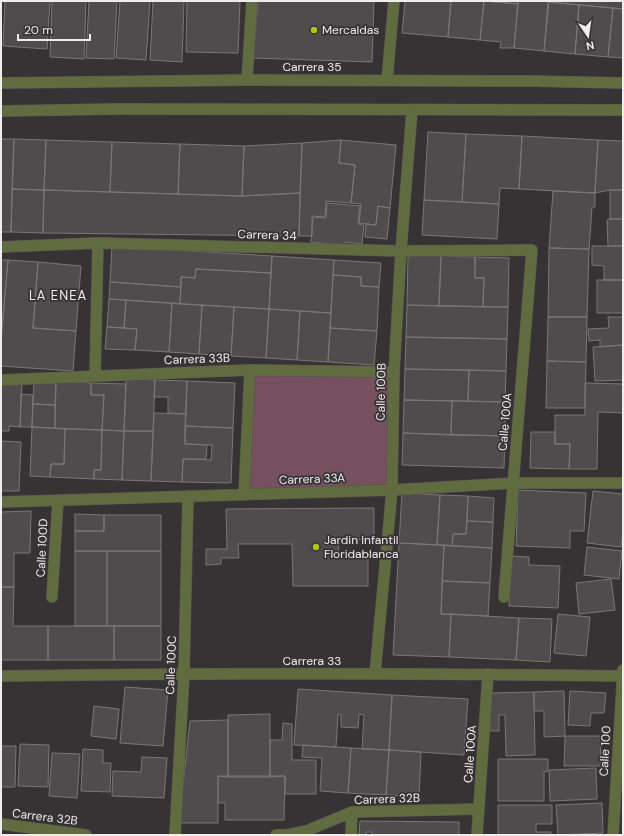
<svg xmlns="http://www.w3.org/2000/svg" width="624" height="836" viewBox="0 0 624 836" font-family="'DM Sans',sans-serif">
  <style>
    .green { fill: #76505f }
    .building { fill: #504b4d; stroke: #7b7678 }
    .lines { fill: none; stroke-linecap: round; stroke-linejoin: round }
    .minor-casing { stroke: #545152; stroke-width: 12 }
    .tertiary-casing { stroke: #545152; stroke-width: 12 }
    .minor { stroke: #606b3f; stroke-width: 11 }
    .tertiary { stroke: #606b3f; stroke-width: 11 }
    .poi-dot { fill: #abc616; stroke: #373334; stroke-width: 1.5 }
    .labels { text-anchor: middle; dominant-baseline: central; stroke-width: 3.5; stroke-linejoin: round; paint-order: stroke }
    .poi-label { font-size: 12px; fill: #efeced; stroke: #373334; text-anchor: start }
    .street-label { font-size: 12px; fill: #efeced; stroke: #373334 }
    .neighbourhood-label { font-size: 13px; letter-spacing: 1px; fill: #efeced; stroke: #373334 }
  </style>
  <rect width="100%" height="100%" fill="#373334"/>
  <path class="green" d="M250,370L394,372L392,490L244,495Z"/>
  <path class="building" d="M5,1H50L47,49L3,46Z
    M52,1H86L84,59L50,57Z
    M89,1H117L114,59L86,58Z
    M120,1H150L146,60L116,58Z
    M153,1H184L182,62L150,60Z
    M187,1H240L238,53L186,52Z
    M258,1H374L372,62L253,58Z
    M405,1H451L448,37L402,33Z
    M451,1H484L480,40L448,37Z
    M484,1L518,4L514,48H500L501,42L480,40Z
    M486,1H518V4Z
    M518,1H549L544,51L514,48Z
    M549,1H623V9L548,2Z
    M548,2L579,5L575,54L544,51Z
    M579,5L613,8L608,57L575,54Z
    M613,8L623,9V58L608,57Z
    M428,132L466,134L462,202L424,200Z
    M466,134L522,136L519,189L500,188L499,204L462,202Z
    M522,136L598,140L595,193L519,189Z
    M1,139H14L11,232H1Z
    M14,139L46,140L44,190L12,189Z
    M46,140L112,142L110,192L44,190Z
    M341,140L396,145L390,208L378,206L376,225L359,223L361,204L351,203L355,165L339,163Z
    M341,140L339,163L355,165L351,203L326,201L325,217L312,216V236H299L302,143Z
    M598,140L623,141V190H610L595,193Z
    M112,142L180,144L178,194L110,192Z
    M302,143L300,193L242,196L244,146Z
    M180,144L244,146L242,196L178,194Z
    M12,189L44,190L43,233L11,232Z
    M44,190L242,196L300,193L299,236L43,233Z
    M610,190H623V219H610Z
    M553,191L595,193V207H592L589,249L549,248Z
    M424,200L499,204L497,239L422,235Z
    M327,203L360,206L358,224L364,225L362,244L345,242V246L311,242L313,217L326,218Z
    M378,206L390,208L387,239L365,237L366,224L376,225Z
    M610,219H623V246H608L607,220Z
    M112,246L272,256L271,273L196,269L195,278L181,277V287L110,282Z
    M592,246H623V280H604V266L592,265Z
    M549,248L589,249L587,317H548Z
    M408,255L441,256L439,306L407,305Z
    M272,256L334,260L331,313L269,309Z
    M441,256L475,257V278H484L483,307L439,306Z
    M475,257L509,258L508,307H483L484,278H475Z
    M1,260H8L1,341Z
    M8,260L38,262L33,328L76,331L73,371L1,366V341Z
    M334,260L381,263L379,287L361,286V277L333,275Z
    M38,262L81,266L76,331L33,328Z
    M196,269L271,273L269,309L180,304L181,277L195,278Z
    M333,275L361,277V286L379,287L377,331L330,328Z
    M597,280H623V313H597Z
    M110,282L181,287L180,304L109,299Z
    M109,299L126,300L124,328L107,327Z
    M126,300L172,303L169,352L135,350L137,329L124,328Z
    M172,303L202,305L199,354L169,352Z
    M202,305L234,307L231,356L199,354Z
    M407,305L508,307L507,339L406,337Z
    M234,307L269,309L266,358L231,356Z
    M269,309L300,311L297,360L266,358Z
    M300,311L331,313L328,362L297,360Z
    M548,317H587L586,362L547,361Z
    M608,317H623V345L600,347V340L589,341L588,329L609,328Z
    M107,327L137,329L135,350L105,349Z
    M330,328L377,331L374,365L328,362Z
    M406,337L507,339L506,371L405,369Z
    M623,345V380L595,381L593,347Z
    M547,361L586,362L585,408H546Z
    M405,369L469,370L468,401L404,400Z
    M469,370L506,371L505,402L468,401Z
    M126,379L155,380L153,431H124Z
    M34,380L56,381L55,405L33,404Z
    M155,380L187,381L186,414L168,413V397H154Z
    M56,381L91,383V395H104L102,430L55,428Z
    M187,381L235,383L233,428L185,426Z
    M22,383L20,427L9,426V431H1V384Z
    M91,383L126,384L124,431L102,430L104,395H91Z
    M585,383L623,384V413L598,412L597,469H569L570,444H555V415H585Z
    M21,394L33,395L32,427H20Z
    M404,400L452,401L451,435L403,433Z
    M452,401L505,402V436L451,435Z
    M33,404L55,405V428L32,427Z
    M154,413L186,414L185,444L207,445L206,459H183L182,482L151,481Z
    M185,426L233,428L231,483L182,482L183,459L211,460L212,445L185,444Z
    M32,427L65,429L64,464H51L50,477L30,476Z
    M65,429L102,430L101,470H94V479L50,477L51,464H64Z
    M102,430L124,431L122,480L94,479V470H101Z
    M124,431H153L151,481L122,480Z
    M531,432H555V444H570L569,469L530,468Z
    M403,433L505,436L504,468L402,465Z
    M1,441L21,442L19,491H1Z
    M518,490L586,493L584,531H570V548L516,546Z
    M593,491L623,494V532L621,547L587,543Z
    M402,493L440,495L437,545L399,543Z
    M440,495L468,496L466,534H453L452,546L437,545Z
    M468,496L494,498L493,522L467,521Z
    M374,508V539L338,540L339,557L368,556V586H293L292,544H238L239,558H221V564L206,565V549H227L226,509Z
    M31,511L30,553H14V587H1V512Z
    M75,514L104,515V531H75Z
    M104,515H161V551H75V531H104Z
    M467,521L493,522L492,548L452,546L453,534H466Z
    M399,543L444,545L441,614H451L449,657L393,655Z
    M444,545L492,548L490,583L442,581Z
    M587,547L622,551L619,579L584,575Z
    M75,551H107V626H75Z
    M107,551H161V626H107Z
    M511,556L529,557V565L560,566L558,608L509,606Z
    M611,579L615,610L579,614L576,583Z
    M442,581L490,583L488,616L441,614Z
    M1,587H14L13,626H48V660H1Z
    M451,614L519,618L516,660L449,657Z
    M558,614L590,617L586,656L554,653Z
    M519,618L552,619L550,662L516,660Z
    M48,626H114V660H48Z
    M114,626H161V660H114Z
    M125,687L168,690L163,746L120,743Z
    M298,689L392,695L389,750L362,749L364,715L359,714L358,728L341,727V715L338,714L336,747L294,745Z
    M564,691L565,736L544,737V711H534V692Z
    M570,691L606,693L604,713H591L590,726L568,725Z
    M534,692L535,755L506,756L505,715H499V731H490L489,693Z
    M392,695L468,699L464,755L389,750Z
    M94,706L119,709L116,739L91,736Z
    M270,714V777H228V715Z
    M228,720V777L218,776V823H179L190,721Z
    M283,723L292,724V760H316V794H285V776L270,777V740H282Z
    M565,736H600L601,766H564Z
    M20,744L49,745L48,787L18,786Z
    M303,745L351,748L348,793L320,791L322,758L302,757Z
    M1,746H16L15,787H1Z
    M351,748L389,750L386,795L348,793Z
    M83,749L103,750V763H111L110,792L81,791Z
    M389,750L421,752L419,797L386,795Z
    M52,753L80,754L77,798L49,796Z
    M142,757L167,758L164,798L112,796L113,771L141,772Z
    M498,759H548V771L544,772V801H498Z
    M596,768L597,799L550,801L549,770Z
    M218,776H285L284,820H225V803H218Z
    M602,803L603,833L558,835L556,805Z
    M498,805H552V824H536V832H551V835H498Z
    M360,821L459,822V835H372V832H366V835H359Z"/>
  <g class="lines">
    <defs>
      <path id="minor" d="M247,80L252,1
        M387,80L394,1
        M1,247L98,243L401,251L532,250L504,597
        M95,376L98,243
        M1,380L250,370L394,372
        M244,495L250,370
        M1,502L392,490L513,483H623
        M52,597L58,500
        M375,674L392,490L394,372L401,251L412,110
        M1,676C208,673 415,673 622,676
        M1,824L86,835
        M175,835L184,674L188,496
        M276,835H286L306,831L352,812L479,809
        M351,835L352,812
        M477,835L488,674
        M613,835L623,670"/>
      <path id="tertiary" d="M1,83L247,80L529,81L623,83
        M1,111L117,109L623,110"/>
    </defs>
    <use href="#minor" class="minor-casing"/>
    <use href="#tertiary" class="tertiary-casing"/>
    <use href="#minor" class="minor"/>
    <use href="#tertiary" class="tertiary"/>
  </g>
  <g class="poi-dot">
    <circle cx="314" cy="30" r="4"/>
    <circle cx="316" cy="547" r="4"/>
  </g>
  <g class="labels">
    <g class="poi-label">
      <text x="322" y="30">Mercaldas</text>
      <text x="324" y="540">Jardin Infantil<tspan x="324" dy="14">Floridablanca</tspan></text>
    </g>
    <g class="street-label">
      <text x="312" y="67">Carrera 35</text>
      <text transform="translate(267 235) rotate(2)">Carrera 34</text>
      <text transform="translate(197 359) rotate(-2)">Carrera 33B</text>
      <text transform="translate(381 392) rotate(-89)">Calle 100B</text>
      <text transform="translate(505 422) rotate(-85)">Calle 100A</text>
      <text transform="translate(312 479) rotate(-2)">Carrera 33A</text>
      <text transform="translate(42 548) rotate(-87)">Calle 100D</text>
      <text x="312" y="661">Carrera 33</text>
      <text transform="translate(171 665) rotate(-88)">Calle 100C</text>
      <text transform="translate(605 751) rotate(-87)">Calle 100</text>
      <text transform="translate(470 754) rotate(-86)">Calle 100A</text>
      <text transform="translate(387 799) rotate(-2)">Carrera 32B</text>
      <text transform="translate(45 817) rotate(7)">Carrera 32B</text>
    </g>
    <g class="neighbourhood-label">
      <text x="58" y="295">LA ENEA</text>
    </g>
  </g>
  <rect width="624" height="836" fill="none" stroke="#efeced" stroke-width="4"/>
  <g transform="translate(588 36) rotate(167)" stroke="#373334" stroke-width="3" paint-order="stroke">
  <path d="M0-3L7 15L0 10L-7 15Z" fill="#efeced"/>
  <text y="-6" font-size="11" font-weight="bold" text-anchor="middle" fill="#efeced">N</text>
  </g>
  <path d="M18 34v6h72v-6" fill="none" stroke="#efeced" stroke-width="2"/>
  <text x="24" y="34" font-size="12" fill="#efeced" stroke="#373334" stroke-width="3" paint-order="stroke">20 m</text>
</svg>
